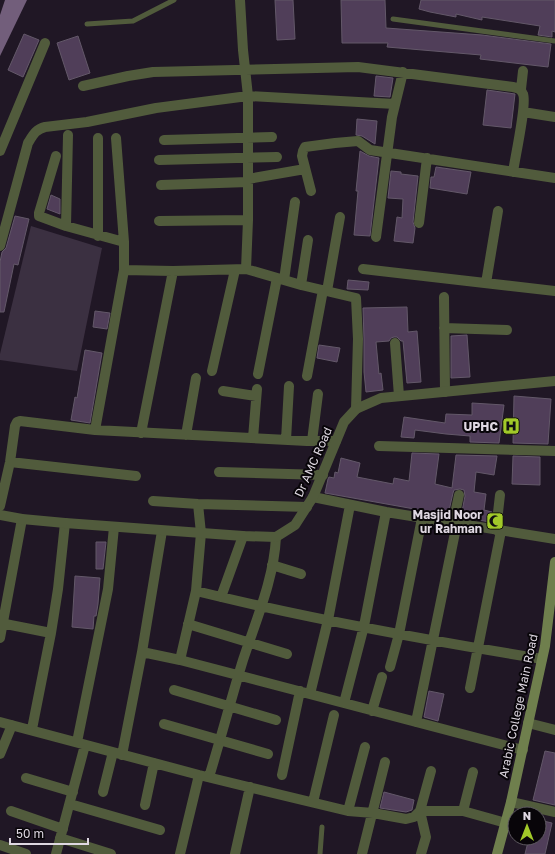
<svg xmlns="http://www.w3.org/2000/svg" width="555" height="854" viewBox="0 0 555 854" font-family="'Golos Text',sans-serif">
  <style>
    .green { fill: #3b3041 }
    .water { fill: #725e7b }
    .building { fill: #503e59; stroke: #635869 }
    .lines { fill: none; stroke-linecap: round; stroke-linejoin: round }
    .service { stroke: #515b3c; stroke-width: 5 }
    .minor { stroke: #515b3c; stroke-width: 10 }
    .tertiary { stroke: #515b3c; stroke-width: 10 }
    .secondary { stroke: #6f7f4d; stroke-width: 10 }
    .labels { text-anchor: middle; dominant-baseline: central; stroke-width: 4; stroke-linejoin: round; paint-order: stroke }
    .poi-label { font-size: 12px; font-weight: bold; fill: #dfd8e2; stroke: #080509; text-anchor: end }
    .street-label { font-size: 12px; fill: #dfd8e2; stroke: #080509 }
  </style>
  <rect width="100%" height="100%" fill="#201725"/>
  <path class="green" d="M31,226L102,248L77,371L0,360V354Z"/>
  <path class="water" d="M5,0H27L0,56V15Z"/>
  <path class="building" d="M275,0H293L295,39L277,40Z
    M341,0H385L386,28L482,35L551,44L548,67L480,59L481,55L387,47L388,43H342Z
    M421,0H555V32L552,31V37L538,35L540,26L482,17V20L456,14V17L430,12L419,9Z
    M24,34L39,40L23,77L8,70Z
    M78,36L90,73L69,80L57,43Z
    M376,76L393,78L390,97L374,96Z
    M487,90L515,94L511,128L483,125Z
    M357,119L377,121L375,144L362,136L356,135Z
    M360,151L369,156L379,158L370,236L354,235L358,191H356Z
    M436,167L471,172L467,194L430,188L431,177H434Z
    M391,171L401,172V174L418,176L413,222L415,228L413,243L394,241L397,217L402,218L403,199L388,198Z
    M51,195L60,199V214L47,209Z
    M15,216L29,219L18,265L14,264L4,312H0V262L2,252L6,248Z
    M348,280L369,282L368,290L347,289Z
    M407,307L408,332L417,331L421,382L407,383L403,341H401L397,337H394L391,338L389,341L376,342L379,374L381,373L383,390L366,392L364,372V339L363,308Z
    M95,311L110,313L107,329L93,327Z
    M467,335L470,377L451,378V336Z
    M319,345L340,348L337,362L317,358Z
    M85,350L102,353L90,423L71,420L75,397L77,398Z
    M514,396L551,399L548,444L513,443Z
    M472,403L504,405L499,443L470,442V436L446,434L415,430L414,438L401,437L404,417L445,423L446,414L472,415Z
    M412,453L439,454L435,484L452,488L456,455L497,456L494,475L476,472L474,492L486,494L484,510L492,512L490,522L461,517L465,496L464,490L460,489L454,490L453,493L448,515L325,493L328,479L329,477L334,478L335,472L338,473L341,458L360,463L357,477L393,484L394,478L409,481Z
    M513,456L540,457V485L512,484Z
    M96,542H106L103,569H96Z
    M75,576L100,578L98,604L96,616H94L93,629L72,627Z
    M429,691L444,694L438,721L424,717Z
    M545,751L555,753V805L533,800Z
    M384,792L414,800L412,810L406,812L380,808Z
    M539,820L552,823L545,854H525L529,838H539Z"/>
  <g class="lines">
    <path class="service" d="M393,19L555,41
      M87,24L133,21L174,0
      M320,854L322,827"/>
    <path class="minor" d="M240,0L243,50L248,96V220L246,269
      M83,86L128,76L153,72L358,67L513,87C518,88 521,89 523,94C527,103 515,158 513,172
      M521,89L523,71
      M523,112L555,117
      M98,138V236
      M116,138L124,242
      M164,140L272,137
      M0,151L45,43
      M56,156L39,213V216L66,226L124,242V270L95,430
      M159,160L277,157
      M248,179L305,169
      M161,185L248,182
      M311,191L302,156L303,151L305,147L335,143L358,141L370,150L555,178
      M159,221L248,220
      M419,223L427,158
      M66,226L68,135
      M376,237L392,117L403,72
      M0,246L28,143C33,135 36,129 45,127L87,122L156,108L248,96L395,104
      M363,269L555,291
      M124,270L173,271L246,269L301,285L356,298L358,339L356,409
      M284,280L295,202
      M486,283L498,211
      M301,285L308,240
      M327,291L340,217
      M444,297L445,392
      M444,328L507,330
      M395,343L399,396
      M212,371L235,270
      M258,374L277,278
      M307,376L323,290
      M223,391L256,396
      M141,433L173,271
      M186,435L196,378
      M253,438L257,389
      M286,440L289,386
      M312,441L318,394
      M379,446L555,451
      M10,462L136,476
      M219,472L323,475
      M313,497L386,512L555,539
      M153,501L198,504L307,507
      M0,506L10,462L15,426L17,422L20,421L95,430L307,441H336
      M453,523L459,495
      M496,530L500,495
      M272,565L301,574
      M196,591L201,533L198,504
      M221,597L243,536
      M0,623L51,633L32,729
      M188,624L287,654
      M51,633L58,589L65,523
      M0,638L22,519
      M142,652L180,660L523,750
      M180,660L196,591C310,619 426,640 542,659
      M390,667L399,634L422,518
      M470,688L501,531
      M174,690L276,720
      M310,694L328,620L350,505
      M344,703L364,626L386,512
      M372,711L382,677
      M0,722L199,775L348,811L373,813L406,819L414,817L420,811H463L506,823
      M416,722L457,523
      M528,723L555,730
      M164,724L268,754
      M77,742L108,589L114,527
      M0,754L12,725
      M122,755L142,652L162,531
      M282,775L300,691
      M209,777C221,738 231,699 243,660C256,620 274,579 276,537
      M26,778L73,792
      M103,792L113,752
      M313,802L334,715
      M511,802L555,812
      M70,804L160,830
      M145,805L154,763
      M11,811L63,829
      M348,811L365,747
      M463,811L473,772
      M60,838L111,854
      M0,845L26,854
      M56,854L85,745
      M180,854L199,775
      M235,854L250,787
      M362,854L385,762
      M421,854L426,837L420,811L431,771"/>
    <path class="tertiary" d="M0,515L22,519L65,523L243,536L276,537L295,525L313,497L344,422L356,409L381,398L555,381"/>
    <path class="secondary" d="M497,854L511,802L545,646L555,562"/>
  </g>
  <defs>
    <symbol id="hospital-square" viewBox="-11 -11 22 22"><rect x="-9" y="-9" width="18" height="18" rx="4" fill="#a1c929" stroke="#080509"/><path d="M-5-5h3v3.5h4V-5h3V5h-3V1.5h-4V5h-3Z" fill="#111"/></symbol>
    <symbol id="mosque-square" viewBox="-11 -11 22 22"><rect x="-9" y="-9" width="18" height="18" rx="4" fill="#a1c929" stroke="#080509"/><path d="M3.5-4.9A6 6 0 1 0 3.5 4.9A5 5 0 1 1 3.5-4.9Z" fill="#111"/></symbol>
  </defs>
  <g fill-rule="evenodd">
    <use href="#hospital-square" x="501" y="416" width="20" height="20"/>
    <use href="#mosque-square" x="485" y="511" width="20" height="20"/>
  </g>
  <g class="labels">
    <g class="poi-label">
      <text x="498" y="426">UPHC</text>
      <text x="482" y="514">Masjid Noor<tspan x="482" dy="14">ur Rahman</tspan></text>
    </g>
    <g class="street-label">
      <text transform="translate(313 462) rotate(-66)">Dr AMC Road</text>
      <text transform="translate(518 706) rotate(-78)">Arabic College Main Road</text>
    </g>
  </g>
  <g transform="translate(527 826)"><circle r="19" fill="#080509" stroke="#5e5960"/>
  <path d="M0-3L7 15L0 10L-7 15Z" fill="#a1c929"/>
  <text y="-6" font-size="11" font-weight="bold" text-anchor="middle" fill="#dfd8e2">N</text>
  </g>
  <path d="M10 838v6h78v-6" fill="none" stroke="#dfd8e2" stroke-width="2"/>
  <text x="16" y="838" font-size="12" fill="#dfd8e2" stroke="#080509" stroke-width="3" paint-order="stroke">50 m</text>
</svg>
